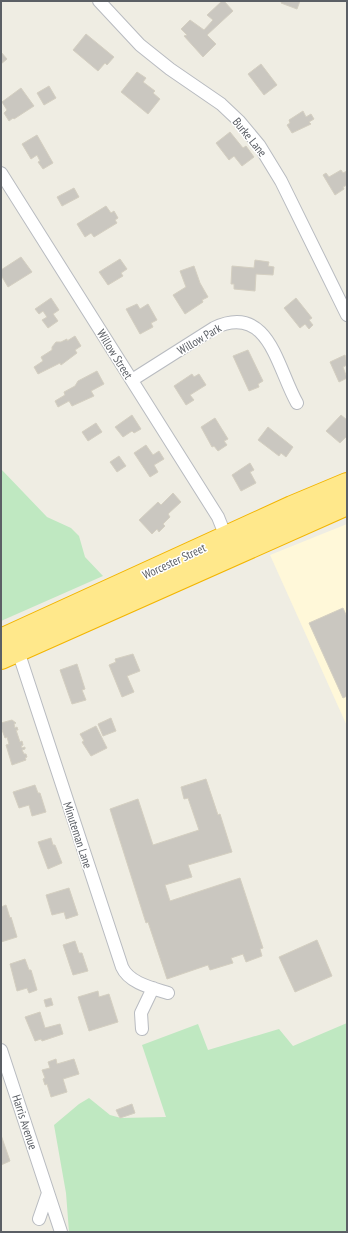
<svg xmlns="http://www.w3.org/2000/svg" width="348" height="1233" viewBox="0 0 348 1233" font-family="'PT Sans Narrow',sans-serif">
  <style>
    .commercial { fill: #fff8d9 }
    .green { fill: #bfe8c1 }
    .building { fill: #cac7c0; stroke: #d4cfc1 }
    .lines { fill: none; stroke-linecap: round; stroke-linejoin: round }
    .street-casing { stroke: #b8bbc0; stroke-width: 14 }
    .highway-casing { stroke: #f3b500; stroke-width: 24 }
    .street { stroke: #fff; stroke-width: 12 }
    .highway { stroke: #ffe88b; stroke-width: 22 }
    .labels { text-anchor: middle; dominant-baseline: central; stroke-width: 3; stroke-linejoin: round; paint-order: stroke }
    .street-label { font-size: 12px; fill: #5b5f65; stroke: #fff }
  </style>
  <rect width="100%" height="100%" fill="#efede3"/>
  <path class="commercial" d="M347,524V726L270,555Z"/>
  <path class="green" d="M1,469L47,517L71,528L79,536L85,557L103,576L1,621Z
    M347,1023V1232H69L66,1193L54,1125L79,1104L89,1098L110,1115L121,1118L166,1117L142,1045L198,1024L208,1050L279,1029L293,1046Z"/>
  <path class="building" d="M222,1H224L233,11L207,35L216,44L203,57L184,36L187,35L181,29L190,20L204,30L213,20L207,15Z
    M282,1H300L297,9L281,3Z
    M86,34L114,57L107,65L105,63L98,71L73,50Z
    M1,52L7,59L1,64Z
    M261,64L277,85L264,95L248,74Z
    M137,72L146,78L143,82L155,91L153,93L160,99L148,114L121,92Z
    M49,86L56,98L44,105L37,93Z
    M21,88L34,106L14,119L13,118L9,121L4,113L7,110L2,102Z
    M303,111L306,117L311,114L314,119L309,122L311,124L292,133L287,125L290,123L289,120Z
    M230,132L243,148L246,146L254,157L242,166L234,156L229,160L216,143Z
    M37,135L53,163L43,169L38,162L40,161L37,155L31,159L22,144Z
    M341,170L343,173L347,171V185L343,187L344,189L335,195L323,175L326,173L329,177Z
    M74,188L79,197L62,206L57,197Z
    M106,206L111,213L114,211L118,218L115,220L117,223L94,237L91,233L85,237L77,224Z
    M21,257L32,272L8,287L1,275V270Z
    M120,259L127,269L121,273L123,276L108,285L99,272Z
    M255,260L269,262L268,266L274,267L273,275L256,274L255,291L234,289V284H231L232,266L254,268Z
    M194,266L200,283L208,297L202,300L203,302L185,314L173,295L186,287L180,271Z
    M51,298L59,310L53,314L58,321L48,328L42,320L47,317L43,311L39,314L35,309Z
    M296,298L312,318L309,320L313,325L309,329L305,324L300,328L284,308Z
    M137,304L140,309L148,304L157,320L151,323L153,327L140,334L126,309Z
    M75,336L81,346L75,350L77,353L61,365L60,363L38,374L34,367L43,361L41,357L52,350V347L56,342H61L67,339V341Z
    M248,350L263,381L258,384L259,387L249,391L233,356Z
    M345,355L347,365L343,367L347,378L339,382L330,362Z
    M97,371L104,384L91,391L94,396L72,406L69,401L58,407L55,401L65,395L64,392L75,386L78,381Z
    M192,374L194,377L199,374L206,385L190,395L194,400L186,405L174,386Z
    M132,415L141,429L134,433L132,431L123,437L115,427Z
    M341,415L347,420V436L340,443L326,431Z
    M215,418L228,439L224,441L227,445L218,451L214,446L212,447L201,427Z
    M96,423L102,432L88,441L82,432Z
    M268,427L293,447L286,457L281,453L279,456L258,440Z
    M146,445L153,455L159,451L164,459L154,465L158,472L150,477L134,453Z
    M119,456L126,466L117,472L110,462Z
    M250,463L254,470L250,472L256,483L241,491L232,475Z
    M173,493L181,502L168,514L170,517L163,524L165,526L159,532L157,529L152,534L139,520L158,502L161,505Z
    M343,608L347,617V696L343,698L309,623Z
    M133,654L140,671L127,676L134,692L122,697L109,665L116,662L115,659Z
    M77,664L85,689L82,690L86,700L72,704L60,670Z
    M111,718L116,731L103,736L98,724Z
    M12,720L16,723L14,724L15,728L17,727L18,730H16L20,742L22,741L23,745L21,746L22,748L25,747V749L22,750L24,754H26L27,757L25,758L26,760L12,765L6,745L9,744L7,737L5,738L1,727V723Z
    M96,726L107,748L91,756L82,742L84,741L80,734Z
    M206,779L218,815L220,814L232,852L188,865L192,877L165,885L170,901L240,878L263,948L260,949L262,956L246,962L243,954L231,958L233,963L210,970L208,965L167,979L148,922L146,923L110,809L138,799L153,845L199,830L188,798L184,799L181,787Z
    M35,785L38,793H40L46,812L32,816L29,805L19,808L13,792Z
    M51,838L53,845H55L62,863L48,869L38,842Z
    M69,888L78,915L66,919L64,912L52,915L46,895Z
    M6,905L10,918L11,917L17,937L1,942V907Z
    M317,940L332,976L295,992L279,957Z
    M75,941L79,953H82L88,971L73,975L63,945Z
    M25,959L29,970H31L37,990L29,993L27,988L17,991L10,964Z
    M98,991L99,997L109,994L118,1022L89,1031L78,997Z
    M51,998L53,1005L46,1007L44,1000Z
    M40,1012L45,1028L60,1024L63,1034L42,1041L41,1039L35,1041L25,1017Z
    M56,1059L57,1064L74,1059L79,1074L63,1079L67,1092L51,1097L47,1084L45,1085L43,1079L45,1078L42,1070L50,1068L48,1062Z
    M132,1104L135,1113L120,1118L116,1110Z
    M1,1135L10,1161L1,1165Z"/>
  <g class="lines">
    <defs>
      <path id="street" d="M99,1L140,45L170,69L221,104L239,121L259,145L281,181L347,315
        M1,173L218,517L226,537
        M132,380L214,328C269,302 277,368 297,403
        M18,651L122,967C129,983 152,988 168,993
        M142,1029L141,1013L153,988
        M1,1050L61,1232
        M39,1219L48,1193"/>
      <path id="highway" d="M1,640L292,507L347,484
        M1,658L347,504"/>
    </defs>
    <use href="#street" class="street-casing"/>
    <use href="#highway" class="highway-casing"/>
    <use href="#street" class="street"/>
    <use href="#highway" class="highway"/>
  </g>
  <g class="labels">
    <g class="street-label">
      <text transform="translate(250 137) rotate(51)">Burke Lane</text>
      <text transform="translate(199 339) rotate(-31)">Willow Park</text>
      <text transform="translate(115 354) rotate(58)">Willow Street</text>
      <text transform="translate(174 561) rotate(-25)">Worcester Street</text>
      <text transform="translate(78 835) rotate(72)">Minuteman Lane</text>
      <text transform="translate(25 1122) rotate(72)">Harris Avenue</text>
    </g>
  </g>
  <rect width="348" height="1233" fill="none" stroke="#5b5f65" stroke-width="4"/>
</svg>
